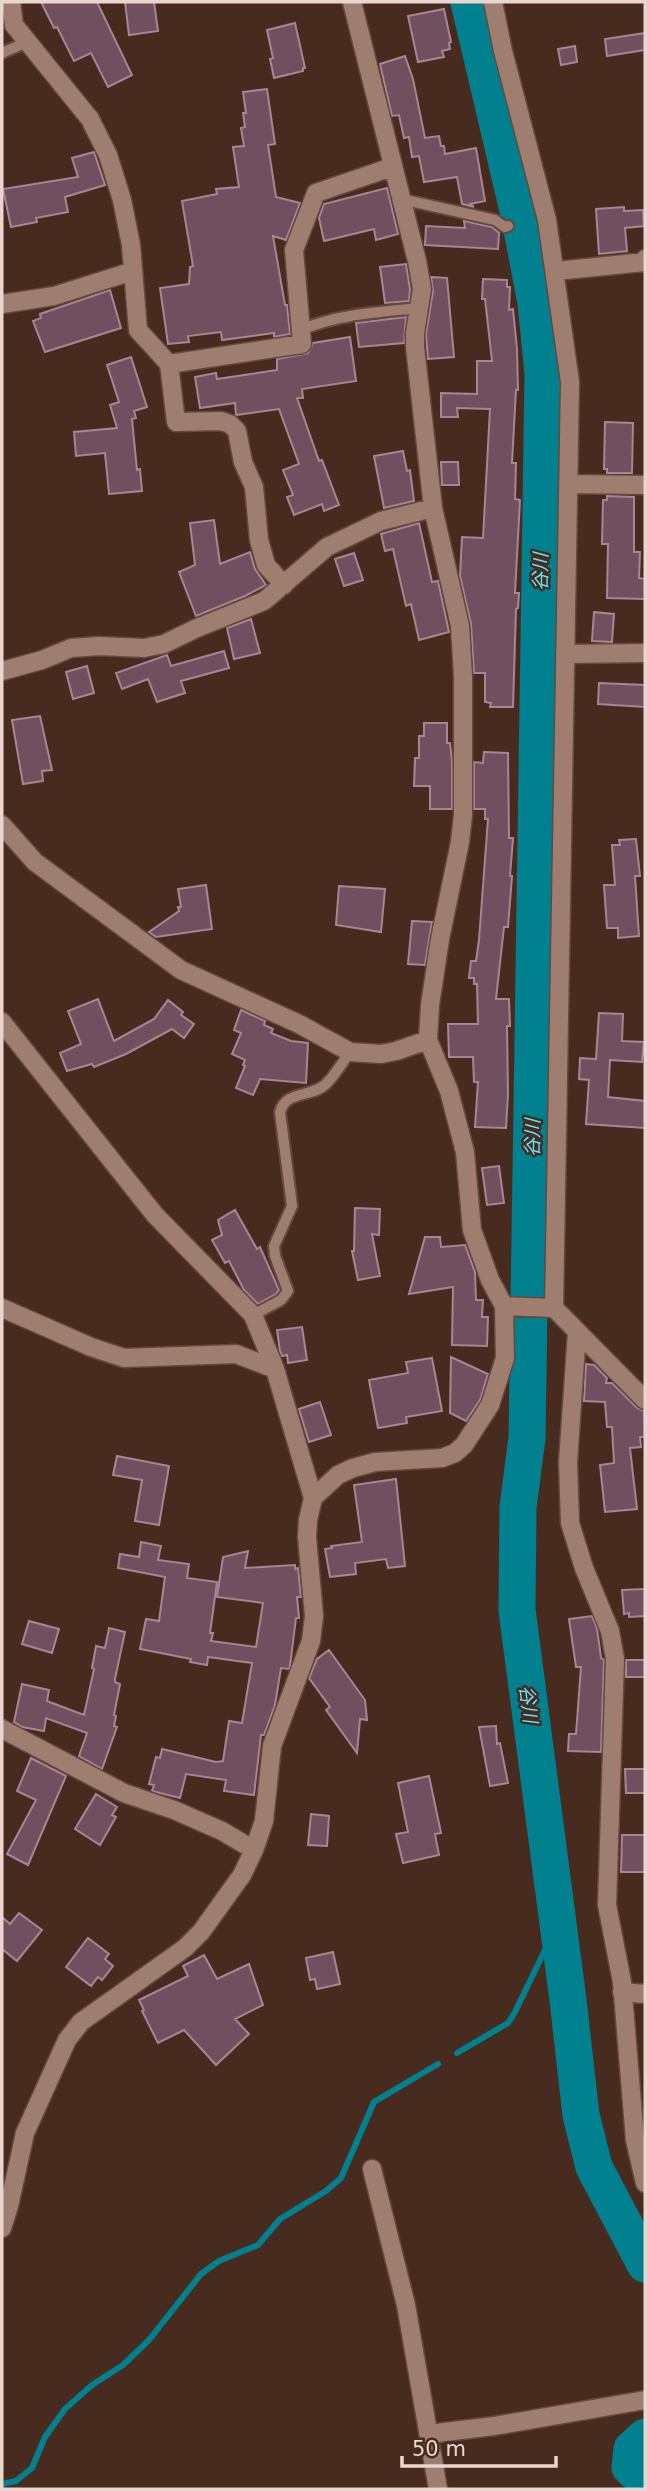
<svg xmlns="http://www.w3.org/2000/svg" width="647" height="2491" viewBox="0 0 647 2491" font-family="'DejaVu Sans','Noto Sans JP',sans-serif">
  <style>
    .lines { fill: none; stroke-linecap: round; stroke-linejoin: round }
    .stream { stroke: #018090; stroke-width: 6 }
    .river { stroke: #018090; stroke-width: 37 }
    .building { fill: #70505e; stroke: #a98594; stroke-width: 2 }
    .service-casing { stroke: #624a3f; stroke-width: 14 }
    .minor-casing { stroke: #624a3f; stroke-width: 21 }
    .service { stroke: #9f7d6f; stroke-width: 10 }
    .minor { stroke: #9f7d6f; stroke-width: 18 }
    .labels { text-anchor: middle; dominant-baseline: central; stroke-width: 5; stroke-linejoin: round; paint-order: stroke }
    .water-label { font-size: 19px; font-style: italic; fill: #61e6fc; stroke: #482b1f }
  </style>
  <rect width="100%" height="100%" fill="#482b1f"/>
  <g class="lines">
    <path class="stream" d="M457,2053L508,2023L515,2012L558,1923
      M2,2484L16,2481L32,2468L45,2437L65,2409L92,2385L123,2365L149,2340L201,2274L219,2261L258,2245L280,2219L326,2191L341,2178L374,2102L438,2064"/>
    <path class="river" d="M469,2L520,219L536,303L543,374L527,1438L518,1507L517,1610L568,2000L581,2115L594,2167L645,2264
      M645,2437L632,2449L630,2467L645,2481"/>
  </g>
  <path class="building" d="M41,2H97L132,75L108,87L91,53L74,61L57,27L54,28Z
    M125,2H154L158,31L129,35Z
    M444,9L451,42L449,43L450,49L442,51L444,57L418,62L408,16Z
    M295,23L305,68H303V71L274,78L270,59L273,58L267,30Z
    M645,33V50L607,56L605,39Z
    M575,46L577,62L561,65L558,49Z
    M405,56L413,79L425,138L439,136L441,146H444L445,154L476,148L485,201L470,204L474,207L462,204L457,177L424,182L419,156L412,157L409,137L404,138L399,115L392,116L380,64Z
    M267,89L275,144L268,145L276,197L300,203L286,240L273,236L285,305H287L290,334L274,337V333L222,340L221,332L188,336L189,342L168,344L160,288L189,284L190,267L193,266L182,201L217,194L216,189L239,187L233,147L244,146L241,128L245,127L243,113H246L243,92Z
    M94,152L105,185L65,197L68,212L36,218L37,222L11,227L3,189L78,177L72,158Z
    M387,188L398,234L376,240L374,229L324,241L319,218L324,204Z
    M624,207V211L643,210L644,226L625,228L627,251L599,254L596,209Z
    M464,221L492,227L499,233L498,249L425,245L426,226L465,228Z
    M406,264L410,289L409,301L385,303L380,267Z
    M431,277L447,278L454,357L428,359L426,334L433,291Z
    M483,279L507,280V287H510L509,310L513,309L517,349L518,390H516L512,463H516L515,499L520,500L515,593H519L518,608L516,609L513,707H490L491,703L485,702V673H474L471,624L460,576L462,537L483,538L490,409L457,408L458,417H441V393L477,394V361H492L485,299H482Z
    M110,290L121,328L45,352L33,321L41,318L40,314Z
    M406,317L404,343L359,347L356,323Z
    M350,337L356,381L302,389L303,398H297L319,461L322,460L339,505L324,511L322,504L294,515L287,497L293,495L283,470L299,464L279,409L236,415L235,403L200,408L195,377L216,373L217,379L277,370V359L308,353L313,343Z
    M131,357L147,407L134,411L136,418L132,419L137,470L140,469L142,491L109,494L105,453L76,456L74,432L117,428L110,405L119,402L107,365Z
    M605,422L633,423L632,473H607V469H604Z
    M403,451L407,471L410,470L414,501L384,508L374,456Z
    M441,462H458L459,485H442Z
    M607,496L634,497V552H640L639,578L645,579V599L607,598L608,544H602L603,500H607Z
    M214,520L220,564L250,552L255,569L266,585L245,596L196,616L179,572L195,565L190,523Z
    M419,523L432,582L438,581L449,632L419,640L411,604L406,606L393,549L385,551L381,534Z
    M354,553L363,580L344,586L335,559Z
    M594,612L614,614L612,642L592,641Z
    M251,619L260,653L234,659L227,628Z
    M224,651L229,668L181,681L185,693L157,702L148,679L122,689L116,673L167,655L171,666Z
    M87,666L94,693L73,699L66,672Z
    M599,683L645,685V707L598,704Z
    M40,716L52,770L42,771L43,781L23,784L12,720Z
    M424,723H447V743H450L452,761V809H430V786H414L415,758H419V736H424Z
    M484,752L508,753L509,838H513L510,876H512L508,927H504L496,999H509L510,1026H507L508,1094L506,1128L475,1127L478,1082H474L473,1057H449L448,1024H478L477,984H474V978H469L471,961H476L479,940L488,819H485V809H474V762L483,763Z
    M636,839L640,876H635L639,936L618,938V928H607L604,885H615L612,845H620L619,840Z
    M206,885L212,929L156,937L149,932L179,911L178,907H181L178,889Z
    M339,886L385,889L381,932L336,925Z
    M412,921L432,922L425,965L408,964Z
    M98,999L114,1041L154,1019L168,1000L183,1012L181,1015L194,1024L184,1038L172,1029L126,1054L94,1067L92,1064L67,1071L60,1053L81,1044L68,1011Z
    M241,1010L265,1021L264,1025L273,1029L271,1033L291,1041L308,1043L306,1083L260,1079L253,1095L236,1088L245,1066L243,1065L245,1060L232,1054L241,1033L234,1030Z
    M599,1013L623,1014L622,1041L644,1042L642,1062L610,1060L608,1097L645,1101V1128L586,1124L589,1080L579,1079L580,1058L596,1059Z
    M499,1166L504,1203L487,1205L482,1168Z
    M355,1208L380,1209L379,1235L372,1234L380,1276L358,1280L352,1251H354Z
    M235,1210L257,1249L260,1247L279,1290L276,1294L258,1304L244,1290L229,1261L225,1263L212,1240L222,1235L218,1220Z
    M425,1237H440L441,1247L465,1245L475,1272L476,1300H483L482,1317H488L487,1346L452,1345L453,1287L409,1294Z
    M302,1327L307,1360L288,1363L287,1355L282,1356L280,1351L277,1330Z
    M451,1357L488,1374L480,1400L466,1421L450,1413Z
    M432,1358L442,1411L406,1417L407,1423L378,1428L369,1380L408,1373L406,1362Z
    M586,1364L594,1365L607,1378L606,1383H612L637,1408L644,1411L645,1437H640L641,1447L630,1448L637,1509L605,1512L600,1465L614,1463L612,1427H607L605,1402L584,1401Z
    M320,1402L331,1435L309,1442L299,1409Z
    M117,1456L169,1466L159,1525L135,1521L142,1480L113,1475Z
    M396,1479L405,1566L388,1568L386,1559L355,1563L356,1574L330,1577L325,1549L332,1548L331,1546L362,1542L354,1485Z
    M141,1542L161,1546L158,1560L189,1564L187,1578L217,1582L210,1633H213L211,1641L256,1647L263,1603L217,1597L223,1557L248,1551L245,1568L295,1565V1569L298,1568L301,1597H297L299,1618H296L290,1666L289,1669L281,1668L275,1705L264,1735H261L254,1795L224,1791L226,1780L186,1774L180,1798L152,1791L154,1785L149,1784L156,1757L160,1758L162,1749L216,1762L223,1761L229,1721L242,1723L252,1663L208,1657L207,1665L190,1662L191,1659L140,1649L146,1619L159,1621L165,1577L118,1568L120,1554L139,1557Z
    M645,1589V1616L629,1617V1613L624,1614L622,1590Z
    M592,1616L597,1628L601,1658L604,1660L601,1752L568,1751L569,1734H576L581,1667H576L569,1619Z
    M29,1621L59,1629L52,1653L22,1644Z
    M109,1628L125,1632L115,1679V1682L120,1684L114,1715L116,1716L114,1726L117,1727L102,1769L79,1756L87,1733L46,1718L44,1731L22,1727L14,1722L22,1684L49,1690L47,1701L84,1715L94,1669L92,1668L96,1646L105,1648Z
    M329,1650L365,1700L367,1720L360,1719L357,1753L326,1710L330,1707L309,1678L317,1659Z
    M626,1660H645V1677H626Z
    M496,1726L497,1744L500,1743L508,1783L490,1786L479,1727Z
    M31,1758L66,1776L28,1865L7,1854L36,1800L17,1791Z
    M625,1769H645V1793H626Z
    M429,1776L441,1833L435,1834L439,1855L403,1863L396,1834L408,1832L398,1783Z
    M96,1794L117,1807L112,1815L116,1817L100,1845L75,1829Z
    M311,1814L329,1816L327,1846L308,1845Z
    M622,1835H645V1872H621Z
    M19,1913L42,1930L17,1961L2,1949V1917L10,1924Z
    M88,1938L109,1954L105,1959L113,1966L102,1980L98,1977L91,1986L66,1967Z
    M333,1952L340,1984L317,1989L315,1979L310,1980L306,1958Z
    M204,1955L217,1979L249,1964L263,2005L235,2019L249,2034L216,2065L184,2030L158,2043L142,2011L144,2010L139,2000L188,1976L183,1966Z"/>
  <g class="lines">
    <defs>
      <path id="service" d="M2,53L27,42
        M401,199L495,220L505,227L508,226
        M301,330C338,314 380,312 420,308
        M253,1315L281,1300L288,1291L275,1256L274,1246L292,1206L280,1112C286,1090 311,1098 326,1084C335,1075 342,1063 350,1052"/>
      <path id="minor" d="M11,2L14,25L90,119L108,155L122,200L131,245L138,330L169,364L302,344L294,250L316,193L392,167
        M493,2L503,51L547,220L570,382L554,1308L645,1400
        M556,271L644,262L645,259
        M2,304L54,296L133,271
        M169,364L176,422L221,421L230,424L237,431L243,462L254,487L259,540L266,565L284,585
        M569,484L645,485
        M565,654L645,653
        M2,671L42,660L71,648L99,646L144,648L164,644L197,628L264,601L327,547L381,521L433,508
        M2,825L35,862L181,970L299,1024L350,1052L381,1054L396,1051L428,1040
        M2,1022L155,1215L253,1315L275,1369L313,1498L308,1520L307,1537L314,1616L311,1641L272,1746L264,1821L254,1850L242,1875L201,1932L185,1948L81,2022L67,2040L25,2133L9,2206L2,2228
        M504,1306L554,1308
        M2,1308L91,1347L124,1358L236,1354L275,1369
        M577,1332L568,1462L570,1523L584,1568L610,1631L615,1659L607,1905L622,1982L635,2140L645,2183
        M313,1498L338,1475L353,1468L375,1462L442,1458L455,1453L464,1445L490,1405L505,1358L504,1306L490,1280L472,1230L465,1152L449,1091L428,1040L430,1005L440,939L460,842L463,815V676L460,626L433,508L415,347V333L422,289L417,261L352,2
        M2,1729L124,1793L174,1810L222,1831L254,1850
        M622,1992L645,1994
        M372,2169L406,2305L438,2489
        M429,2434L494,2426L645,2400"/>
    </defs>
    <use href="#service" class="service-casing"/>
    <use href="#minor" class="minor-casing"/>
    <use href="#service" class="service"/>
    <use href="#minor" class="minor"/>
  </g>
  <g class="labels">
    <g class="water-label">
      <text transform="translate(540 572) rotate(-89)">谷川</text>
      <text transform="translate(532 1138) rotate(-89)">谷川</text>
      <text transform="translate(529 1704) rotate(83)">谷川</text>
    </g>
  </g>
  <rect width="647" height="2491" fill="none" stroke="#e9d6ce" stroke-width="7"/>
  <path d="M402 2456v10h154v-10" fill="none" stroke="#e9d6ce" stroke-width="3.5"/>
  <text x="412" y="2456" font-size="21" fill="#e9d6ce" stroke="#482b1f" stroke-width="5" paint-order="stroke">50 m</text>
</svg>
